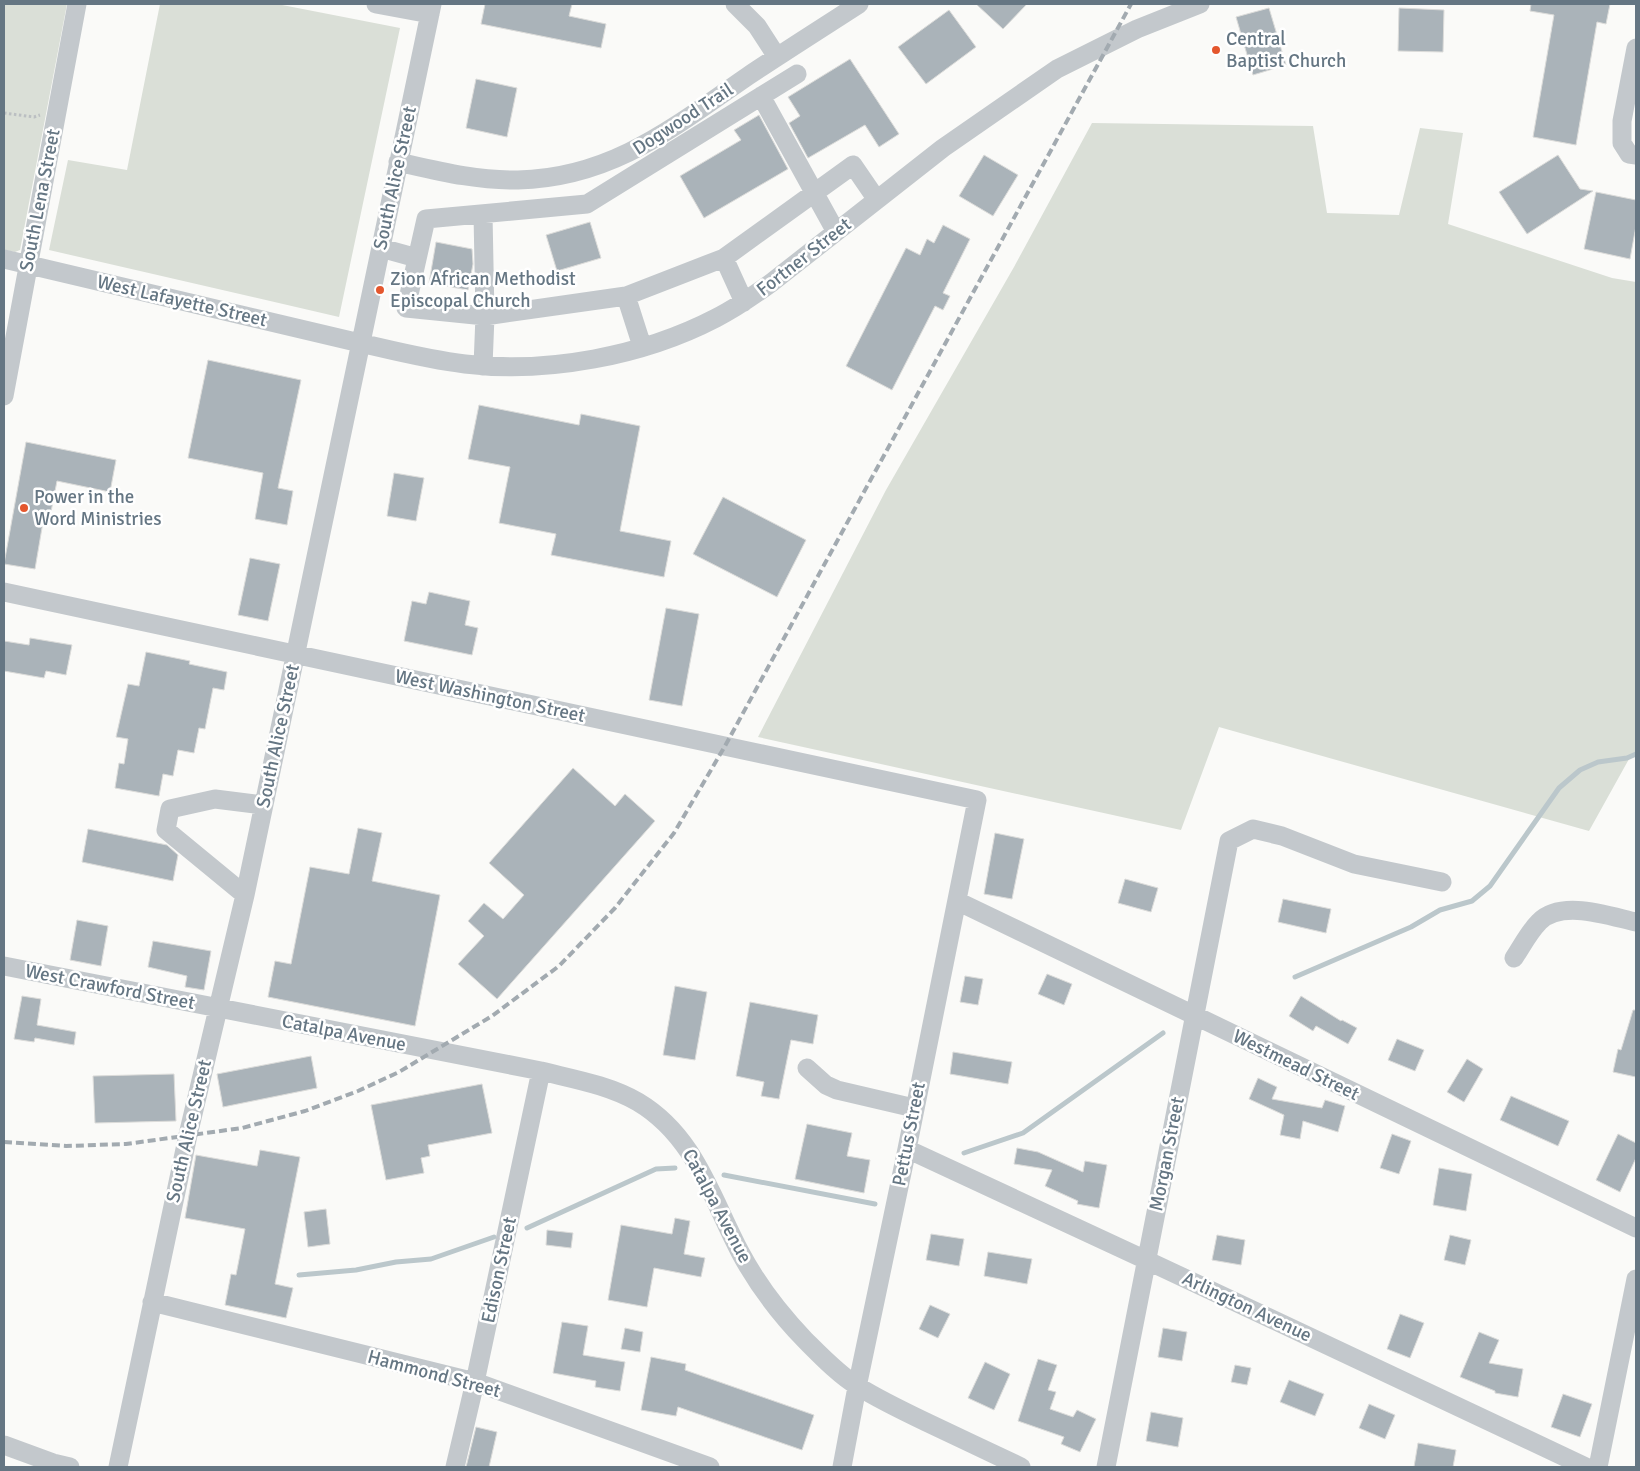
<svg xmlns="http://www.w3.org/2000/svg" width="1640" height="1471" viewBox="0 0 1640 1471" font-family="Signika,sans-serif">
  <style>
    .green { fill: #dadfd7 }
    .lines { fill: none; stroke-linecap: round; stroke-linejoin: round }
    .stream { stroke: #bbc7cb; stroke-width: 5 }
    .building { fill: #aab3b9; stroke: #dcdcda }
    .path { stroke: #bbbfc2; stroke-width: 3; stroke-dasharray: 2.5 2.5; stroke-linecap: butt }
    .minor { stroke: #c3c8cc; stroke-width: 19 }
    .rail { stroke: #a2aab0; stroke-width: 4; stroke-dasharray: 8 4; stroke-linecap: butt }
    .poi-dot { fill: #e4572e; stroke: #fff; stroke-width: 2 }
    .labels { text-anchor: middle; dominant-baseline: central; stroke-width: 5; stroke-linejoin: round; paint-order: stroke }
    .poi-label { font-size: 19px; fill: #657683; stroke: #fff; text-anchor: start }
    .street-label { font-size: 19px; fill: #657683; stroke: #fff }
  </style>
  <rect width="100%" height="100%" fill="#fafaf8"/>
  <path class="green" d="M4,4H67L20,250L15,252L4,250Z
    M160,4H277L400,28L339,317L49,250L68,160L127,170Z
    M1092,123L1313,126L1327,213L1399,215L1420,128L1463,133L1448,224L1612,278L1636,282V753L1629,759L1589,831L1219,727L1181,830L758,737L886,490L1014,267Z"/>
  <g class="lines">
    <path class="stream" d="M1295,977L1411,927L1440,910L1472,901L1490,886L1559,788L1580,770L1598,762L1627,758L1636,754
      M964,1153L1023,1133L1163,1033
      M724,1175L875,1204
      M527,1228L656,1169L675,1168
      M299,1275L356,1270L396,1262L431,1259L494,1237"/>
  </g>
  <path class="building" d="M485,4H572L569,16L606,24L601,48L481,24Z
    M976,4H1027L1003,29Z
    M1531,4H1610L1606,24L1597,22L1576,145L1533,137L1554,15L1530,11Z
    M1269,8L1286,65L1253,75L1236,17Z
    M1399,8L1444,10L1443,52L1398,51Z
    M949,10L976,47L926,84L898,47Z
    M850,59L899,134L879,147L865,125L808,158L789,123L800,116L788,97Z
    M476,79L517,88L507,137L466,128Z
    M759,115L788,169L704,218L680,176L741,140L734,130Z
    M984,155L1018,175L993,216L959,196Z
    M1558,155L1580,189L1593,191L1527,234L1499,192Z
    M1596,192L1636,200V226L1630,259L1584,249Z
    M590,222L601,258L557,271L546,235Z
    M943,225L970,239L943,293L950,296L943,310L935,306L892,390L846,366L906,248L920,255L927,239L934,243Z
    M436,242L472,249L473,264L468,290L429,283Z
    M208,360L301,380L278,488L293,491L287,525L255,519L263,473L188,458Z
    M479,405L579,425L581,414L640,426L620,531L671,541L664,577L551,555L556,534L499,523L510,467L468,459Z
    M26,442L116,460L110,492L57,481L50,517L44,516L35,569L4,564Z
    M394,473L424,478L416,521L387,516Z
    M723,497L806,540L777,597L693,554Z
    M250,558L280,564L268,621L238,615Z
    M429,592L470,601L465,625L478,628L472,655L404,641L412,601L426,604Z
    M666,608L699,614L682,706L649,700Z
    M30,638L72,645L66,675L46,671L44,678L4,671V641L29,645Z
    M146,652L190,661L189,664L227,672L224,690L213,688L205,729L199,728L194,753L178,750L173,776L163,774L159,796L115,788L119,763L124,764L128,739L116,737L128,684L139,686Z
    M573,768L615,806L625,794L655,821L497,999L458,964L484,936L468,921L484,903L503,919L524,895L489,863Z
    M358,828L382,833L372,881L440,895L415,1026L268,997L275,961L291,964L310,867L349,874Z
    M88,829L167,845L178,855L173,881L82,862Z
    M995,833L1024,839L1012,899L984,894Z
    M1125,879L1158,888L1151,912L1118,903Z
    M1283,899L1331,909L1326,933L1278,922Z
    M77,920L108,926L101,966L70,960Z
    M153,941L211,951L204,990L185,987L187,976L148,967Z
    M1047,974L1072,984L1064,1005L1038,994Z
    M965,976L983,979L978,1005L960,1002Z
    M675,986L707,992L695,1060L663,1055Z
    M22,996L41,999L37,1025L76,1032L74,1045L35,1038L34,1042L14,1039Z
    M1301,996L1341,1021L1342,1020L1357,1028L1348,1044L1316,1026L1313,1031L1289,1016Z
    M750,1002L818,1015L813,1044L791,1040L779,1099L761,1096L764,1082L736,1076Z
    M1633,1010H1636V1077L1613,1072L1618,1049L1621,1050Z
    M1397,1039L1424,1050L1415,1071L1388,1060Z
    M953,1052L1012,1062L1008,1084L950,1074Z
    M311,1056L317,1088L223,1107L217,1074Z
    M1467,1059L1483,1069L1464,1102L1447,1092Z
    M174,1074L176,1121L95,1123L93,1076Z
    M1258,1078L1277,1087L1272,1099L1322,1108L1325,1100L1345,1106L1338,1132L1303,1121L1300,1139L1280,1135L1284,1115L1249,1099Z
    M482,1084L492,1133L428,1145L430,1156L421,1158L424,1173L386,1180L371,1105Z
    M1511,1096L1569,1121L1558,1146L1500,1120Z
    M807,1124L852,1133L847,1156L870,1160L864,1193L795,1179Z
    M1392,1134L1411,1141L1399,1174L1380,1168Z
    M1618,1134L1636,1143V1158L1620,1192L1596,1180Z
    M1017,1148L1038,1152L1083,1172L1085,1161L1107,1165L1099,1208L1077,1204L1078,1201L1045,1186L1052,1170L1014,1164Z
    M260,1150L300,1157L275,1284L293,1288L286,1318L225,1305L231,1274L236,1275L245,1229L185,1218L196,1155L257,1166Z
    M1439,1168L1472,1174L1466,1211L1433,1205Z
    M326,1209L330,1244L308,1247L304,1212Z
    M675,1218L690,1221L684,1254L705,1258L701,1277L654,1268L647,1307L608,1300L621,1225L672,1234Z
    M547,1230L573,1233L571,1248L546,1245Z
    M931,1234L964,1239L959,1266L926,1260Z
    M1217,1235L1245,1240L1241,1265L1212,1260Z
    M1450,1235L1471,1240L1465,1265L1444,1260Z
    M988,1252L1032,1259L1027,1284L984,1276Z
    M930,1305L950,1314L938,1338L919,1329Z
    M1400,1314L1424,1323L1410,1358L1387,1349Z
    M562,1322L588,1326L583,1355L625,1362L620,1391L595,1387L596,1381L553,1373Z
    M625,1328L643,1332L640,1352L621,1349Z
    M1163,1328L1187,1332L1182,1361L1158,1357Z
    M1479,1332L1499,1340L1489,1363L1523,1369L1518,1397L1495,1393V1391L1460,1377Z
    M651,1357L686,1364L685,1370L814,1415L802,1450L678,1407L676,1416L641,1410Z
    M1038,1359L1057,1365L1048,1390L1056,1392L1050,1409L1073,1417L1077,1410L1096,1419L1080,1452L1061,1444L1064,1437L1018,1421Z
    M985,1362L1010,1374L994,1410L968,1398Z
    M1235,1365L1251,1368L1247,1385L1231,1382Z
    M1289,1380L1324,1394L1315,1416L1280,1402Z
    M1563,1394L1592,1404L1580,1437L1551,1427Z
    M1369,1404L1395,1415L1385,1439L1359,1428Z
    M1151,1412L1183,1418L1178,1447L1146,1441Z
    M476,1427L497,1432L489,1467H466Z
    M1418,1443L1456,1450L1453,1467H1414Z"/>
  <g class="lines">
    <path class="path" d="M4,113L34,117L40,115"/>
    <path class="minor" d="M376,4L430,14
      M735,4L757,26L777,57
      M1636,48L1622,121V143L1629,154L1636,155
      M797,74L587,204L426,219L406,308L485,316L626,296L724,258L853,165L877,200
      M761,96L836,232
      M398,162C438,171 477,181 518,180C612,178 674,127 748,76C784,52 822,28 859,4
      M381,248L417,258
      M724,258L744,302
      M4,259L360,343C395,351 430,360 465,364C547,374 643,356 716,318C736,308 753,296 771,283L943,148L1057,69L1137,29L1200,4
      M626,296L642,346
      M483,366L485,316L483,214
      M4,396L77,4
      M4,592L977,800L907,1149L857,1387L842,1467
      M245,895L166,830L170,809L215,799L263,805
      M957,901L1636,1228
      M1514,958C1522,946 1529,932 1539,922C1561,899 1609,916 1636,922
      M4,966L541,1071C573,1079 609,1085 638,1102C695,1136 711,1197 740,1252C757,1284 780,1314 805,1340C820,1355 840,1376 859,1387C880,1400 903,1411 926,1422C958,1437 989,1452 1021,1467
      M807,1068L826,1085L837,1090L914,1108
      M907,1149L1146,1260L1586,1467
      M152,1302L475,1382L710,1467
      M4,1445L53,1463L70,1467
      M118,1467L188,1135L245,895L432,4
      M455,1467L475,1382L541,1071
      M1106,1467L1229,841L1253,829L1282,836L1354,864L1442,882
      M1598,1467L1636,1279"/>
    <path class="rail" d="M4,1142L66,1146L126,1144L242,1128L305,1111L358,1091L399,1072L492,1016L559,966L615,908L674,833L725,746L1131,4"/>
  </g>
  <g class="poi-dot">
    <circle cx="1216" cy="50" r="5"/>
    <circle cx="380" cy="290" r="5"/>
    <circle cx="24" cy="508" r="5"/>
  </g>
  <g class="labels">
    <g class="poi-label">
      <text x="1226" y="39">Central<tspan x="1226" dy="22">Baptist Church</tspan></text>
      <text x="390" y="279">Zion African Methodist<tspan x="390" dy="22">Episcopal Church</tspan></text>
      <text x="34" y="497">Power in the<tspan x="34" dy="22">Word Ministries</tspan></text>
    </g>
    <g class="street-label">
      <text transform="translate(683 119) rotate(-33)">Dogwood Trail</text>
      <text transform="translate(395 178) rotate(-78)">South Alice Street</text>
      <text transform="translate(40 200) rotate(-79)">South Lena Street</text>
      <text transform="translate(804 257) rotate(-38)">Fortner Street</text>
      <text transform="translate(182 301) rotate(13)">West Lafayette Street</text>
      <text transform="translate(490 696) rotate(12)">West Washington Street</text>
      <text transform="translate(278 736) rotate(-78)">South Alice Street</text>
      <text transform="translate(110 987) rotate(11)">West Crawford Street</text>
      <text transform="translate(344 1033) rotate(11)">Catalpa Avenue</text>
      <text transform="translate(1296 1065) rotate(26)">Westmead Street</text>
      <text transform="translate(189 1131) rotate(-77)">South Alice Street</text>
      <text transform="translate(909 1134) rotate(-79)">Pettus Street</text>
      <text transform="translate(1167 1154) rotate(-79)">Morgan Street</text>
      <text transform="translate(717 1206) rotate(62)">Catalpa Avenue</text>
      <text transform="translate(499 1270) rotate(-78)">Edison Street</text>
      <text transform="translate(1247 1307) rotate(25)">Arlington Avenue</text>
      <text transform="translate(434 1374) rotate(15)">Hammond Street</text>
    </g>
  </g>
  <rect width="1640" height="1471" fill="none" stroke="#657683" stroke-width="10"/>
</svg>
